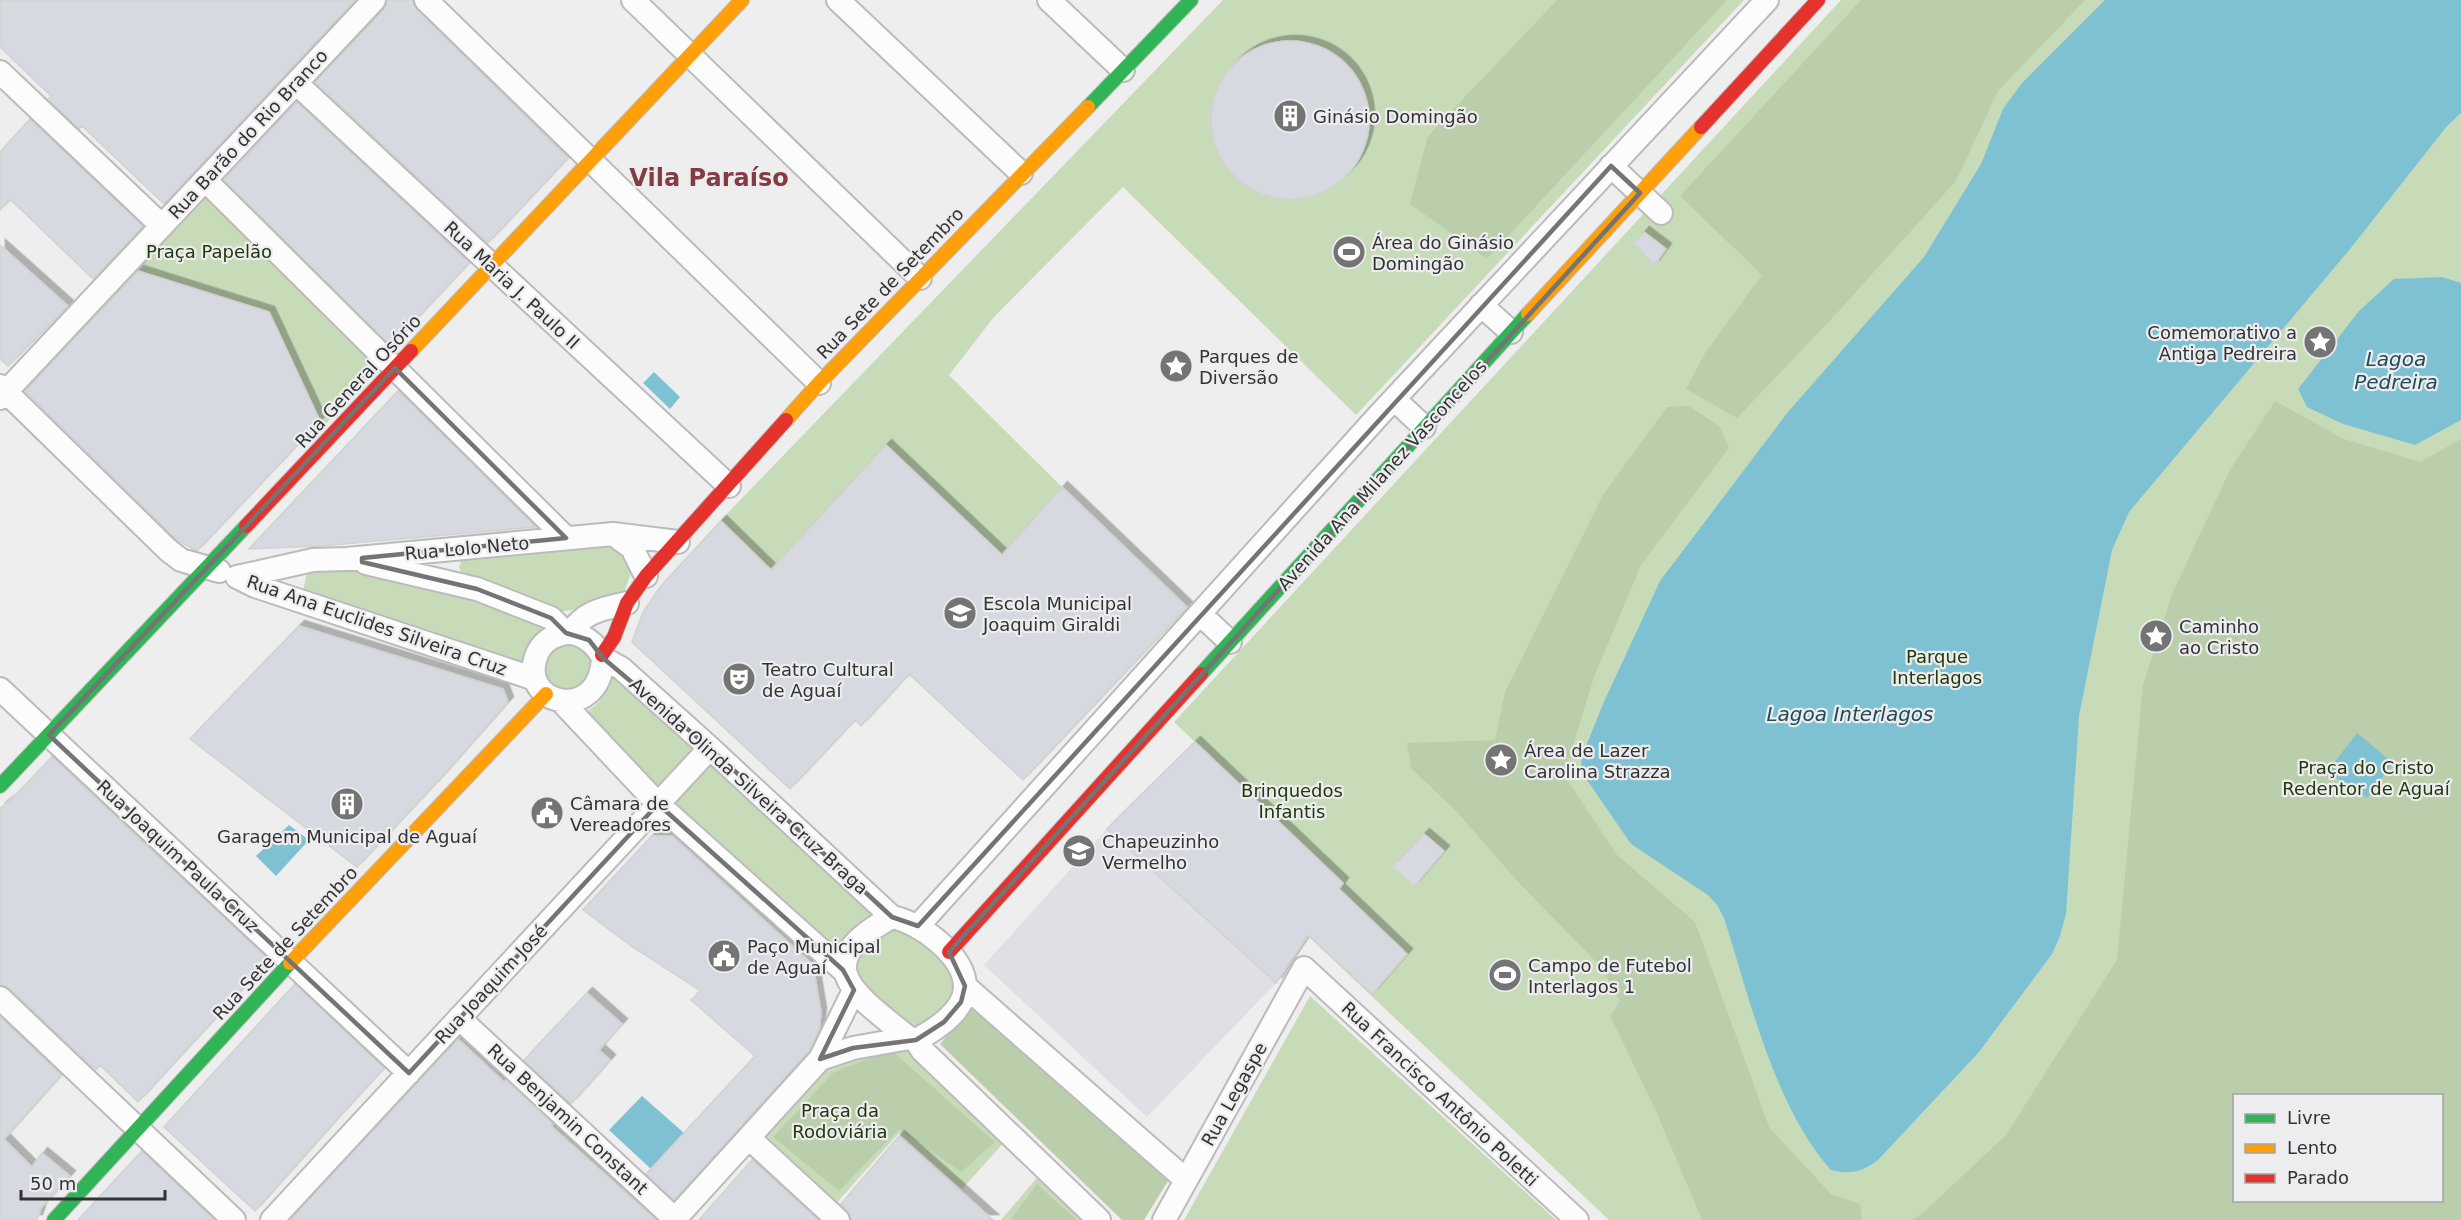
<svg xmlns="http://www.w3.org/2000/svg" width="2461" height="1220" viewBox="0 0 2461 1220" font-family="'DejaVu Sans',sans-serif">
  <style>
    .built { fill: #dee0e5 }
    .green { fill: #c7dbb8; fill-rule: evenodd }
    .forest { fill: #baceab; fill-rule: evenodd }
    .water { fill: #7ec1d3 }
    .building { fill: #d7d9e0; stroke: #d2d2d2; stroke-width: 1.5; filter: url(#shadow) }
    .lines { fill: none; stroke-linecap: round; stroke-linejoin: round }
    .street-casing { stroke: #bbb; stroke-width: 26 }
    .fast-casing { stroke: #bbb; stroke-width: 16 }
    .slow-casing { stroke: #bbb; stroke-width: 16 }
    .jam-casing { stroke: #bbb; stroke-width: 16 }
    .street { stroke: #fcfcfc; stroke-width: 22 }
    .fast { stroke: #30b455; stroke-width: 14 }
    .slow { stroke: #ff9f0a; stroke-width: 14 }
    .jam { stroke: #e5322d; stroke-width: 14 }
    .marked { fill: none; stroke: #747475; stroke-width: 4.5; stroke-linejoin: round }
    .labels { text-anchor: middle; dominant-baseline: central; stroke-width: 4.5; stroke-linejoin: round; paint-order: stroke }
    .poi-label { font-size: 18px; fill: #333334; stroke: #ededef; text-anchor: start }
    .street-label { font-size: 18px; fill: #333334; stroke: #ededef }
    .park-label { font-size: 18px; fill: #21380a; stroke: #ededef }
    .water-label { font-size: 20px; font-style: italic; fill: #214b57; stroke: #ededef }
    .district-label { font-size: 24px; font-weight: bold; fill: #843b43; stroke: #ededef }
  </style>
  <defs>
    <filter id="shadow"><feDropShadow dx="5.5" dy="-5.5" stdDeviation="0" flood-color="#0004"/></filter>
  </defs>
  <rect width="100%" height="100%" fill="#eee"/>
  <path class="built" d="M1107,829L1276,983L1147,1117L984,965Z"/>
  <path class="green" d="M1223,0H1744L1356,415L1123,187L994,317L949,375L1062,487L1002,555L886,445L772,568L765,564L720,521Z
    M1841,0H2461V1220H1609L1309,937L1343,883L1174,722ZM2234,1096H2442V1200H2234Z
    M206,193L381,365L323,427L269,312L135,270Z
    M611,540L635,562L622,598L595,607L557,612L464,576L459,568L462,558Z
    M347,561L549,619L529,674L304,596V586L308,568Z
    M574,636L600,669L575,699L542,684L543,648Z
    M611,667L888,915L842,963L660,801L583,715L599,702Z
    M917,928L963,985L917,1037L856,988L849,956L871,930Z
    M1310,996L1556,1220H1184Z
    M913,1043L1008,1138L962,1189L899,1133L832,1208L754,1139L824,1063Z
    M1042,1172L1092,1220H1001Z"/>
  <path class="forest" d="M1557,0H1727L1487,259L1410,204L1428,136Z
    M1861,0H2085L1998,91L1956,181L1837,313L1737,418L1686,389L1705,353L1762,275L1680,196Z
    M2275,401L2344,439L2420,462L2461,439V1220H1912L1925,1211L2006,1135L2117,960L2143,685L2172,594L2230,470ZM2234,1096H2442V1200H2234Z
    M1689,406L1720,427L1729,448L1641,565L1594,677L1564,775L1617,855L1695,922L1769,1127L1831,1194L1860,1204L1862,1220H1702L1656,1111L1610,1016L1620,1001L1602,968L1519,883L1456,811L1411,768L1407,743L1495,740L1505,692L1603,495L1667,407Z
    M971,1007L1168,1181L1144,1220H1122L940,1044Z
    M891,1050L995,1142L961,1172L899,1129L839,1191L773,1137L834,1072Z
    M1037,1184L1077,1220H1012L1011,1219Z"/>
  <path class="water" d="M2105,0H2461V113L2447,126L2350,249L2129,512L2112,550L2079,716L2066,914L2060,936L2052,954L1979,1052L1878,1160C1862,1172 1850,1175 1831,1170C1774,1106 1750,999 1724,918L1717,905L1708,895L1631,844L1585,777L1581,768L1582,756L1603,704L1660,581L1788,412L1924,257L1981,164L2003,109L2022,83Z
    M2442,277L2461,283V420L2415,445L2343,424L2307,407L2298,389L2359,311L2394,279Z
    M654,372L680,397L670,409L643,383Z
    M2357,733L2393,763L2367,798L2327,772Z
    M289,825L309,840L276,876L256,856Z
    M642,1096L684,1133L651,1169L609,1130Z"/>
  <path class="building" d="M0,0H355L164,204L82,126L79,129L48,99L51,96L0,47Z
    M387,0H412L417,10L568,158L488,243L315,82L384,9Z
    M1211 120a79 79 0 1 1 158 0a79 79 0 1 1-158 0Z
    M297,102L469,263L391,346L224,180Z
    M30,119L143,226L93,279L10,199L0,210V152Z
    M1644,232L1666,249L1654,265L1634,243Z
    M0,245L68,306L8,366L0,359Z
    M138,271L269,312L320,421L197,551L177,540L25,391Z
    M398,391L536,527L321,546L249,549Z
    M886,445L1002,555L1062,487L1187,607L1023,780L909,674L861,726L855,720L790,789L632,642L643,612L660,587L721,521L771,570Z
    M299,626L503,689L508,702L440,779L357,867L190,739Z
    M1195,742L1343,883L1339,889L1407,954L1372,994L1308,935L1276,983L1107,829Z
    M52,757L269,960L138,1102L100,1065L96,1070L9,988L0,985V808L13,798Z
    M1424,834L1444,851L1414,886L1393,867Z
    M652,836H672L813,965L821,1013L819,1030L809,1051L674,1200L646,1174L755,1056L691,1000L701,991L631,946L583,910Z
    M295,984L384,1068L336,1120L255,1211L164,1127Z
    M587,993L622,1024L599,1050L610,1060L571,1104L524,1060Z
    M0,1017L61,1075L4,1139L32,1167L42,1153L70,1176L41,1208L37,1220H0Z
    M458,1039L504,1082L506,1080L553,1124L551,1126L656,1220H290Z
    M899,1136L962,1192L993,1220H851L848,1211L841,1204Z
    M142,1151L214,1220H78Z
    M752,1160L818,1220H699Z"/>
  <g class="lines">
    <defs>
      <path id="street" d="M426,0L819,383
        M633,0L920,278
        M838,0L1021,173
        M1049,0L1123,70
        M0,72L162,226
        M296,83L729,486
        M1611,166L1661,213
        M205,180L566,538
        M1481,305L1511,332
        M0,386L168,550L181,560L219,571
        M0,398L374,0
        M1394,399L1424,427
        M613,534L632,548L646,576
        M366,563L477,589L551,618L566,633
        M1200,614L1230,642
        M566,633C582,632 596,644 603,658C600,725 516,705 537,654C543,641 552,636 566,633Z
        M570,633C586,610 603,609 627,603
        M603,658L621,668L710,748L892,917
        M535,679L255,586L237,577L313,560L347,559L613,534L678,542
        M0,689L409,1073
        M561,701L658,804L843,970
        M892,917C919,922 965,955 965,987C965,1011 935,1030 916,1040L909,1038C855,994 805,964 892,917Z
        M918,926L1379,415L1767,0
        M965,986L1186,1180
        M0,998L234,1220
        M459,1018L676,1220
        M916,1040L922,1050L1099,1220
        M820,1059L853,1048L909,1038
        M750,1139L838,1220
        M272,1220L710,748
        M674,1220L820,1059L854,990
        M1164,1220L1304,968L1577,1220"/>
      <path id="fast" d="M1088,107L1191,0
        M1201,674L1528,314
        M0,786L246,526
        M54,1220L290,963"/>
      <path id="slow" d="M1528,314L1701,127
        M411,351L742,0
        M786,420L819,383L1088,107
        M290,963L546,694"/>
      <path id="jam" d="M1701,127L1818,0
        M246,526L411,351
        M602,655L614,637L627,603L646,576L786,420
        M949,952L1201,674"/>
    </defs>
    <use href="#street" class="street-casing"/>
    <use href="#fast" class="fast-casing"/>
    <use href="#slow" class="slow-casing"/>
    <use href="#jam" class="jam-casing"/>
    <use href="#street" class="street"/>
    <use href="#fast" class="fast"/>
    <use href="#slow" class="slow"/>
    <use href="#jam" class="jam"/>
  </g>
  <path class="marked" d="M1611,166L1640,193L949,952L965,986L961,1002L944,1022L916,1040L853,1048L820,1059L854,990L843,970L658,804L409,1073L49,735L395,368L566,538L362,558V562L477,589L551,618L566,633L589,640L603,658L710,748L892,917L918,926Z"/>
  <defs>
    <symbol id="building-disc" viewBox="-11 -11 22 22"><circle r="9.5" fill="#747475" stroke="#ededef"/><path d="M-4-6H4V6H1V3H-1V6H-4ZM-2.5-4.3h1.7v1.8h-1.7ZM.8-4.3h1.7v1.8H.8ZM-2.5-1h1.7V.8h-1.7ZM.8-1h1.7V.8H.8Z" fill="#fff"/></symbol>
    <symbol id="stadium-disc" viewBox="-11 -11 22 22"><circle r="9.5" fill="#747475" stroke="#ededef"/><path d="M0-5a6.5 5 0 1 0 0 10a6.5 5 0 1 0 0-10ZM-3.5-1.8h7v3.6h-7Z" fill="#fff"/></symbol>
    <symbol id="sight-disc" viewBox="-11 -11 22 22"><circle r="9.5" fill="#747475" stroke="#ededef"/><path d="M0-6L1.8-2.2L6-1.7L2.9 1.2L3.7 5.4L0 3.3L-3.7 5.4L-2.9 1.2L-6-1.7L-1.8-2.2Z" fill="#fff"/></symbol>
    <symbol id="school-disc" viewBox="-11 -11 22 22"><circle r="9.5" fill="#747475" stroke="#ededef"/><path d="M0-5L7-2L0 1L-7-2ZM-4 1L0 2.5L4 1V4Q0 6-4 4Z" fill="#fff"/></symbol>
    <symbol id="theatre-disc" viewBox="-11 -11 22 22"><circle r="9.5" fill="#747475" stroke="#ededef"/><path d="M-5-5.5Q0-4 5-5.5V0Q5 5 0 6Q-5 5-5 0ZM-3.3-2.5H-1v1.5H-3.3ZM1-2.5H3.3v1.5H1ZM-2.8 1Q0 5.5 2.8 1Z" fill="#fff"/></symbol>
    <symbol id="civic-disc" viewBox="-11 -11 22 22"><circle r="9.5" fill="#747475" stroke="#ededef"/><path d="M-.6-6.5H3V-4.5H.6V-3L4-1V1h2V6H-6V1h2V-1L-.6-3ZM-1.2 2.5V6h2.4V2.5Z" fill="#fff"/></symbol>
  </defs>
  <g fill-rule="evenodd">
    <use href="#building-disc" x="1271" y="97" width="38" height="38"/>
    <use href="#stadium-disc" x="1330" y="233" width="38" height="38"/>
    <use href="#sight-disc" x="2301" y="323" width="38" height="38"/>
    <use href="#sight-disc" x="1157" y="347" width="38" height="38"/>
    <use href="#school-disc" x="941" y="594" width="38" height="38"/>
    <use href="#sight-disc" x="2137" y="617" width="38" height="38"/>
    <use href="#theatre-disc" x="720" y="660" width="38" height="38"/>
    <use href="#sight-disc" x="1482" y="741" width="38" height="38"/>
    <use href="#building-disc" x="328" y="785" width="38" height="38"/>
    <use href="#civic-disc" x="528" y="794" width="38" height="38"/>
    <use href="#school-disc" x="1060" y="832" width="38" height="38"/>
    <use href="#civic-disc" x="705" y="937" width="38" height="38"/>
    <use href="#stadium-disc" x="1486" y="956" width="38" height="38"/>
  </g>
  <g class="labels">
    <g class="poi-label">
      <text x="1313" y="116">Ginásio Domingão</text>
      <text x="1372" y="242">Área do Ginásio<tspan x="1372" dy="21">Domingão</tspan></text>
      <text x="2297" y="332" text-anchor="end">Comemorativo a<tspan x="2297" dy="21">Antiga Pedreira</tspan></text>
      <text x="1199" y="356">Parques de<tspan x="1199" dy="21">Diversão</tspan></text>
      <text x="983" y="603">Escola Municipal<tspan x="983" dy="21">Joaquim Giraldi</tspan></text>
      <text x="2179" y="626">Caminho<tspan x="2179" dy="21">ao Cristo</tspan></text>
      <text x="762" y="669">Teatro Cultural<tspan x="762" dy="21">de Aguaí</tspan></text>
      <text x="1524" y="750">Área de Lazer<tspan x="1524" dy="21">Carolina Strazza</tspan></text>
      <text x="570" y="803">Câmara de<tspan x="570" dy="21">Vereadores</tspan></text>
      <text x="347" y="836" text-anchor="middle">Garagem Municipal de Aguaí</text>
      <text x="1102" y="841">Chapeuzinho<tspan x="1102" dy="21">Vermelho</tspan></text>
      <text x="747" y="946">Paço Municipal<tspan x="747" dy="21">de Aguaí</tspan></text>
      <text x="1528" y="965">Campo de Futebol<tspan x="1528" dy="21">Interlagos 1</tspan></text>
    </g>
    <g class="street-label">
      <text transform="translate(248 134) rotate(-47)">Rua Barão do Rio Branco</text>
      <text transform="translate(890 283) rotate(-46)">Rua Sete de Setembro</text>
      <text transform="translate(512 285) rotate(43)">Rua Maria J. Paulo II</text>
      <text transform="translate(358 381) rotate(-47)">Rua General Osório</text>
      <text transform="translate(1382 475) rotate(-48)">Avenida Ana Milanez Vasconcelos</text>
      <text transform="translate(467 548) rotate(-5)">Rua Lolo Neto</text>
      <text transform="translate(377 625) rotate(19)">Rua Ana Euclides Silveira Cruz</text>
      <text transform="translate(749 786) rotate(42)">Avenida Olinda Silveira Cruz Braga</text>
      <text transform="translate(178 856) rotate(43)">Rua Joaquim Paula Cruz</text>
      <text transform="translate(285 943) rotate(-47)">Rua Sete de Setembro</text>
      <text transform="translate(491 984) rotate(-47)">Rua Joaquim José</text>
      <text transform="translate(1234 1094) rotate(-61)">Rua Legaspe</text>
      <text transform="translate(1440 1094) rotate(43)">Rua Francisco Antônio Poletti</text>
      <text transform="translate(568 1119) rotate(43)">Rua Benjamin Constant</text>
    </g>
    <g class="park-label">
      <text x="209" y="251">Praça Papelão</text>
      <text x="1937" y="656">Parque<tspan x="1937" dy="21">Interlagos</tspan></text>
      <text x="2366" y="767">Praça do Cristo<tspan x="2366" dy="21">Redentor de Aguaí</tspan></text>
      <text x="1292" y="790">Brinquedos<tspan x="1292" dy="21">Infantis</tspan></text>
      <text x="840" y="1110">Praça da<tspan x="840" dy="21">Rodoviária</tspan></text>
    </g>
    <g class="water-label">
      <text x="2396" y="359">Lagoa<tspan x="2396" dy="23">Pedreira</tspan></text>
      <text x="1850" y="714">Lagoa Interlagos</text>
    </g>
    <g class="district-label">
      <text x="709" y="178">Vila Paraíso</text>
    </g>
  </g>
  <rect x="2233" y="1094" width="210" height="108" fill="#ededef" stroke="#a3a3a4" stroke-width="1.5"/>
  <rect x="2245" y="1114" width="30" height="9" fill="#30b455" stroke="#a3a3a4" stroke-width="1.5"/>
  <text x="2287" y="1124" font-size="18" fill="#333334">Livre</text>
  <rect x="2245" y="1144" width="30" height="9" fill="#ff9f0a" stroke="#a3a3a4" stroke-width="1.5"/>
  <text x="2287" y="1154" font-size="18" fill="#333334">Lento</text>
  <rect x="2245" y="1174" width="30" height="9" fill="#e5322d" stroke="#a3a3a4" stroke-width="1.5"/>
  <text x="2287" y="1184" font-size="18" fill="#333334">Parado</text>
  <path d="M21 1190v9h144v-9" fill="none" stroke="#333334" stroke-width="3"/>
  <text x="30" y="1190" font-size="18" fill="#333334" stroke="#ededef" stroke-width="4.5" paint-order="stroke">50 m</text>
</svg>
